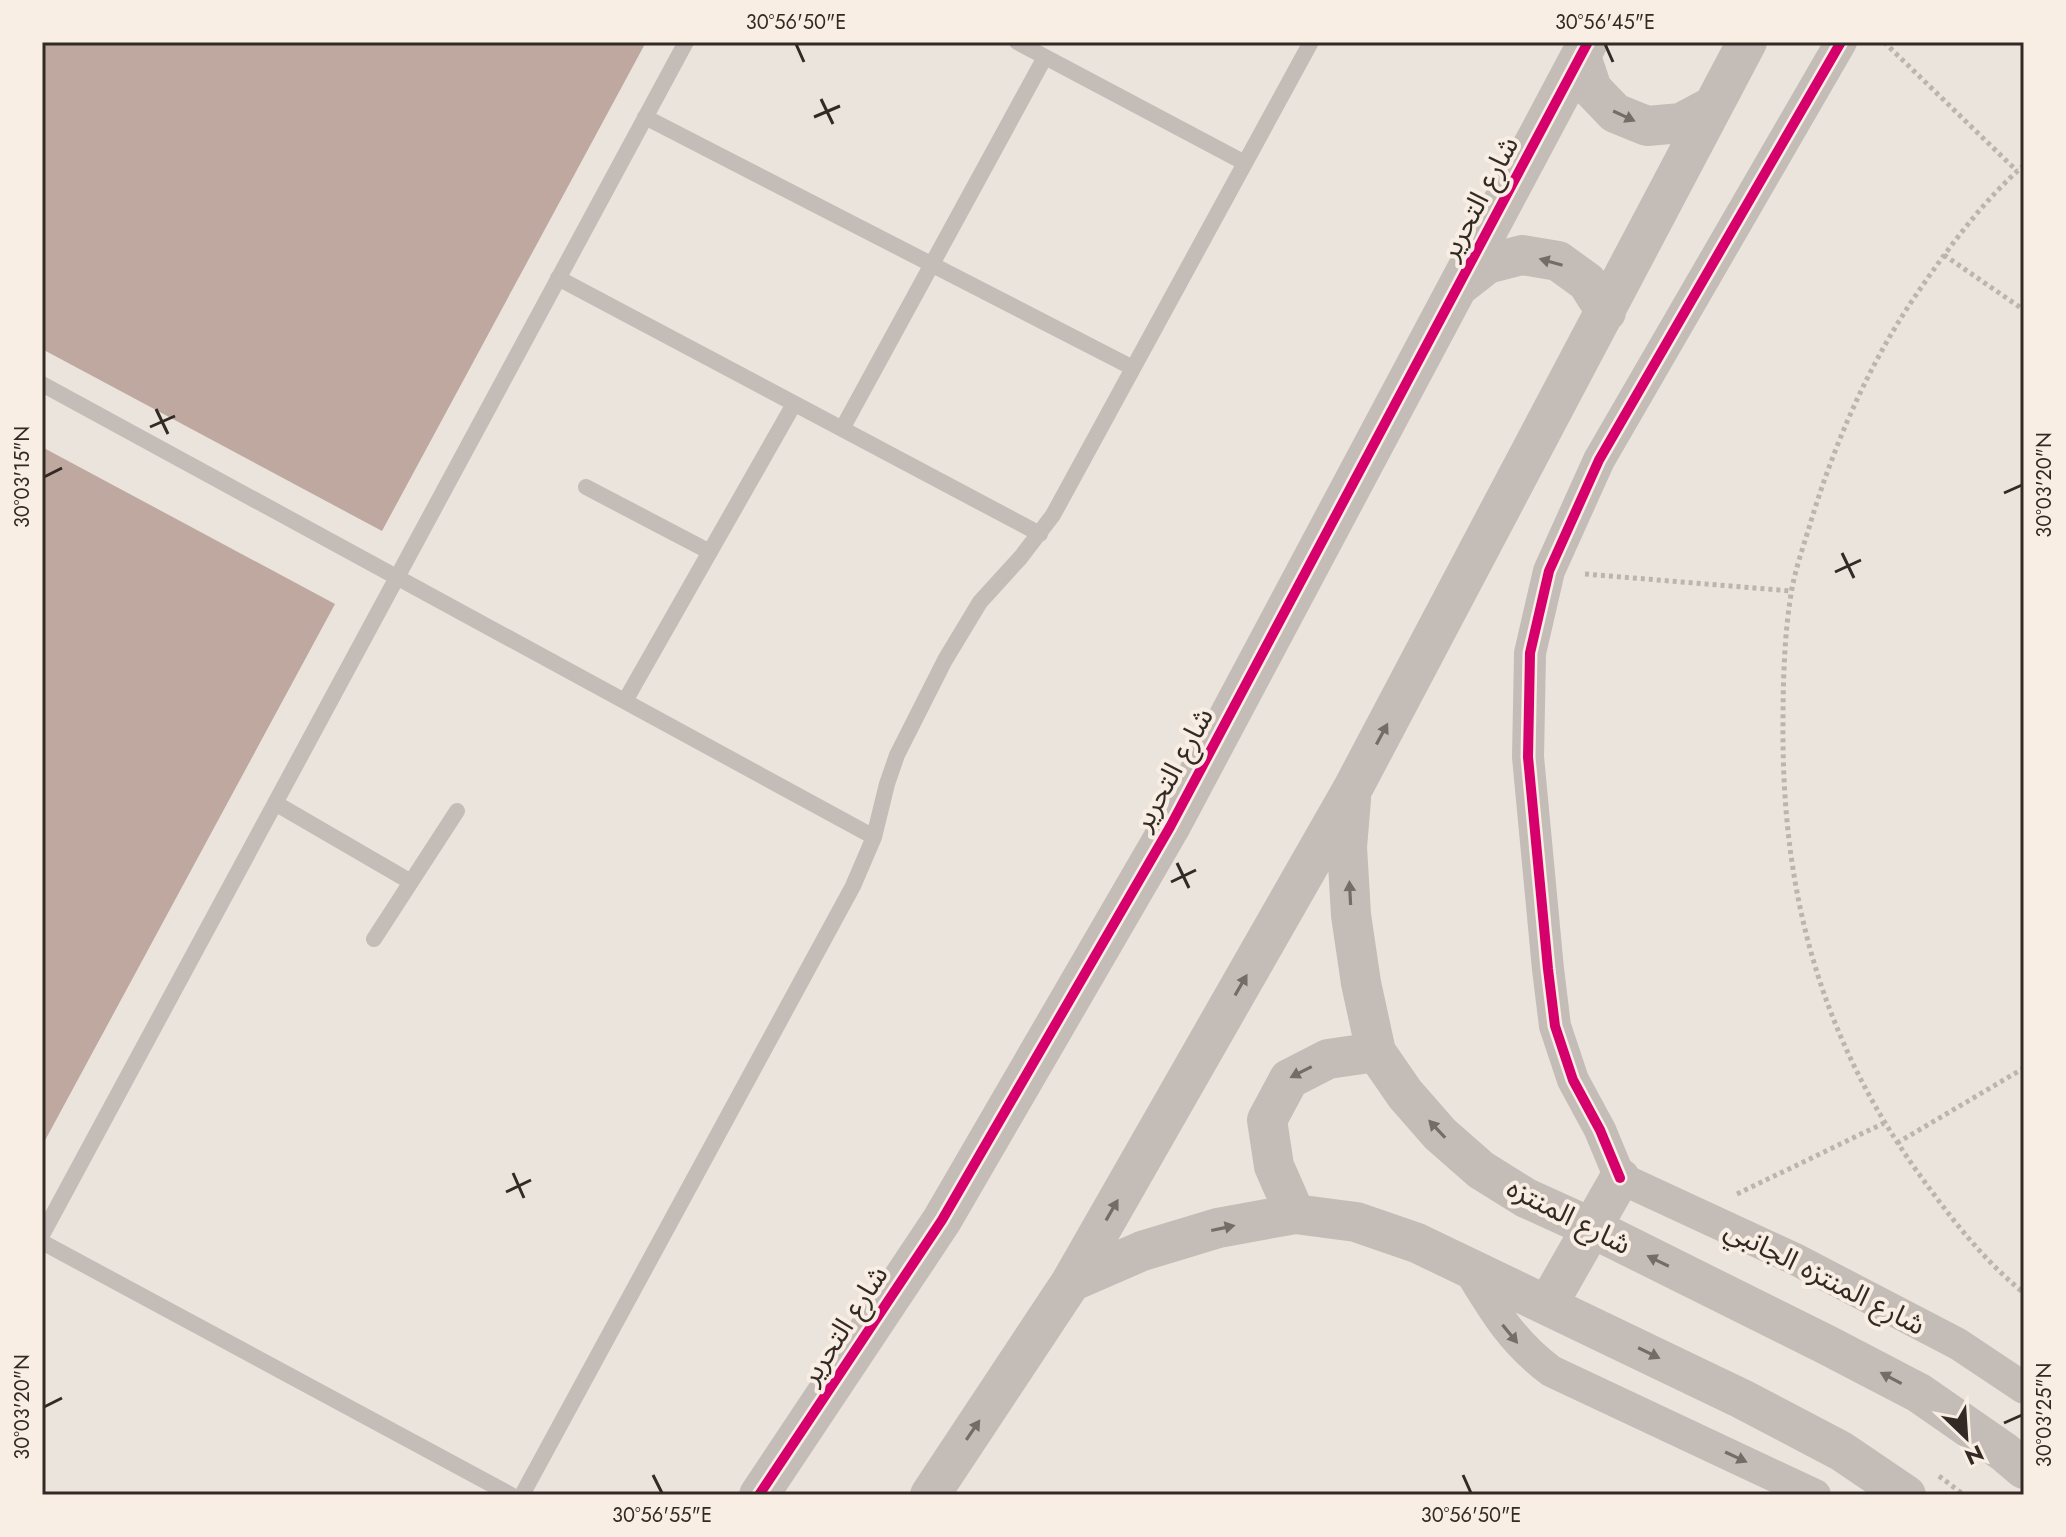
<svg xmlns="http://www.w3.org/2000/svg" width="2066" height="1537" viewBox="0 0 2066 1537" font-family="Jost,'Noto Sans Arabic',sans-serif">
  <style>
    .building { fill: #bea89f }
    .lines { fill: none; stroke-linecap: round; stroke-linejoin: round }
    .path { stroke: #bcb5af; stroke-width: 5; stroke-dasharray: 4 4; stroke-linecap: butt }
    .service { stroke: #c3bcb7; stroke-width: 16 }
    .minor { stroke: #c3bcb7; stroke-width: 32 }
    .tertiary { stroke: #c3bcb7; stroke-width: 40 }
    .cycleway-casing { stroke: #f9eee3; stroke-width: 15 }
    .cycleway { stroke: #d6006c; stroke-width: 10 }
    .oneway { fill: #746c67 }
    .ticks { fill: none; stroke: #332a25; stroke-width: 3 }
    .labels { text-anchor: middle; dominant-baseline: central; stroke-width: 8; stroke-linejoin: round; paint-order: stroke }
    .street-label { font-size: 28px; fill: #332a25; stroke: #f9eee3 }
    .neatline { fill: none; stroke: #332a25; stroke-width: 3 }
    .ticks-label { font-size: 20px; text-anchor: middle; fill: #332a25 }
  </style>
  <rect width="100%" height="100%" fill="#eae4dd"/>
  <path class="building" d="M42,42H646L382,531L42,349Z
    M42,447L335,604L42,1146Z"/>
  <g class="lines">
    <path class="path" d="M1884,42L2017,171
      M2024,165C1983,201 1949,247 1918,292C1870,362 1836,439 1811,521C1804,545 1795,569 1791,594C1784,638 1783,683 1783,727C1782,894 1821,1038 1919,1174C1950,1217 1983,1260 2024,1293
      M1944,255L2024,310
      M1585,574L1791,591
      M1897,1143L2024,1068
      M1737,1194L1884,1123
      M1939,1476L1964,1495"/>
    <path class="service" d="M1017,42L1245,163
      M645,117L1133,368
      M558,278L1040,534
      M42,384L874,837
      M842,429L1045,57
      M586,487L710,552
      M625,701L794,404
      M275,803L411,882
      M374,939L457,811
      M42,1235L686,42
      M42,1242L511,1495
      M522,1495L853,886L874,837L887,784L897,755L945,660L980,602L1021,557L1053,515L1311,42"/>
    <path class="minor" d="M1841,42L1599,460L1549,571L1530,653L1528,757L1548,969L1555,1026L1573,1080L1600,1130L1620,1178L1795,1259L1958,1344L2024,1388
      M1468,1268C1493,1309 1511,1341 1551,1371L1815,1495"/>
    <path class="tertiary" d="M1581,56L1592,89L1615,113L1647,126L1681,123L1711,107
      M1459,286L1487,264L1522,255L1558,261L1587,282L1606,312
      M1351,799L1347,847L1351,915L1361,983L1376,1052L1405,1094L1440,1134L1481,1170L1526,1198L1592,1228L1827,1345L1919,1393L2004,1452L2024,1469
      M1295,1214L1274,1166L1267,1120L1289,1079L1328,1059L1376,1052
      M1071,1282L1142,1251L1218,1228L1295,1214L1356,1222L1417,1243L1742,1399L1841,1451L1906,1495
      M1548,1304L1620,1178
      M759,1495L942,1220L1170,827L1588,42
      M930,1495L1071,1282L1352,790L1747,42"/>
    <defs>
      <path id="cycleway" d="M1620,1178L1600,1130L1573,1080L1555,1026L1548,969L1528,757L1530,653L1549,571L1599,460L1841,42
        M759,1495L942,1220L1170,827L1588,42"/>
    </defs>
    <use href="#cycleway" class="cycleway-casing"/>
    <use href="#cycleway" class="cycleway"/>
  </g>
  <defs><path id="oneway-solid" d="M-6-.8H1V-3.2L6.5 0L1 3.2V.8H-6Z" transform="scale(2)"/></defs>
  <g class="oneway">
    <use href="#oneway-solid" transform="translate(1624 116) rotate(25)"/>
    <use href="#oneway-solid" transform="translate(1551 262) rotate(-164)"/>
    <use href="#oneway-solid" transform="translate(1382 734) rotate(-62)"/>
    <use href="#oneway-solid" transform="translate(1350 893) rotate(-93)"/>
    <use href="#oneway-solid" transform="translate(1241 985) rotate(-60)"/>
    <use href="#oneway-solid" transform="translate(1301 1072) rotate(153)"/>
    <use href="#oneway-solid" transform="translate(1437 1129) rotate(-133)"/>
    <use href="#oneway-solid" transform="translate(1112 1210) rotate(-60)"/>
    <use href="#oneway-solid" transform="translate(1223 1228) rotate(-12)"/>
    <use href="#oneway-solid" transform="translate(1658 1261) rotate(-154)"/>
    <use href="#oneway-solid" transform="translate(1510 1334) rotate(51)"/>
    <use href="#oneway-solid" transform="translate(1649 1353) rotate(26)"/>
    <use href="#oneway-solid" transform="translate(1891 1378) rotate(-152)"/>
    <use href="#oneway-solid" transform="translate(973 1430) rotate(-56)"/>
    <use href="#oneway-solid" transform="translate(1736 1457) rotate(25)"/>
  </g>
  <path class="ticks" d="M796,44L804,62M1605,44L1613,62M821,99L833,124M814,117L840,106M156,409L168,434M150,427L175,416M44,477L62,468M2004,493L2022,485M1842,553L1854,578M1835,572L1861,560M1177,863L1189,888M1171,882L1196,870M513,1173L524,1198M506,1192L531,1180M44,1407L62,1398M2004,1423L2022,1415M653,1475L662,1493M1463,1475L1471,1493"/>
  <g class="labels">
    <g class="street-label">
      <text transform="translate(1479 198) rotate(-62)">شارع التحرير</text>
      <text transform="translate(1173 769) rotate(-61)">شارع التحرير</text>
      <text transform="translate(1569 1216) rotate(27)">شارع المنتزه</text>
      <text transform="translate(1825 1277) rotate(27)">شارع المنتزه الجانبي</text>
      <text transform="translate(844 1325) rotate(-57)">شارع التحرير</text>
    </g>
  </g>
  <rect width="2066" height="1537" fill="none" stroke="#f9eee3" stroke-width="88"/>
  <g transform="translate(1966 1437) rotate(155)" stroke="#f9eee3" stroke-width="6" paint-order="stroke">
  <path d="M0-6L14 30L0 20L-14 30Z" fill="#332a25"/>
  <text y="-12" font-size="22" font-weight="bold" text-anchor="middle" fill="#332a25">N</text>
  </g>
  <rect x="44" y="44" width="1978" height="1449" class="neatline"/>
  <g class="ticks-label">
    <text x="796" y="29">30°56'50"E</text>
    <text x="1605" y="29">30°56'45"E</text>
    <text transform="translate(22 477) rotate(-90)" y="7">30°03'15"N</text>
    <text transform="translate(2044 485) rotate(-90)" y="7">30°03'20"N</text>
    <text transform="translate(22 1407) rotate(-90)" y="7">30°03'20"N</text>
    <text transform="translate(2044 1415) rotate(-90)" y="7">30°03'25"N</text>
    <text x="662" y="1522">30°56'55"E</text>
    <text x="1471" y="1522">30°56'50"E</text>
  </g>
</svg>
